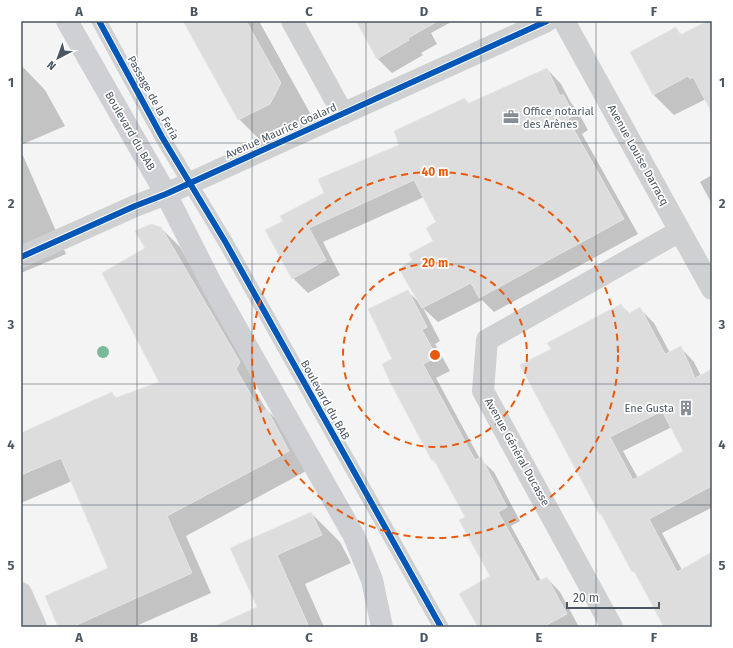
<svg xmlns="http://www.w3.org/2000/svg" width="733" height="648" viewBox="0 0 733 648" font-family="'Fira Sans',sans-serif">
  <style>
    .shadow { fill: #0003; fill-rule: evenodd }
    .building { fill: #ddddde; stroke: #e5e6e7; fill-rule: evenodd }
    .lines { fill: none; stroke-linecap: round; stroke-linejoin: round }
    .service { stroke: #ced0d2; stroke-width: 15 }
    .minor { stroke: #ced0d2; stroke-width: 22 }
    .secondary { stroke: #ced0d4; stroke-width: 22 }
    .cycleway-casing { stroke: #fff; stroke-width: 8 }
    .cycleway { stroke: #0057b8; stroke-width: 6 }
    .tree { fill: #7ab899 }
    .grid { fill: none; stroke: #4a5661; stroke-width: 1; stroke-opacity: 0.55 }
    .ring { fill: none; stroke: #e8590c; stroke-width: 2; stroke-dasharray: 7 5 }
    .labels { text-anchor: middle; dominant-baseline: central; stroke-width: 3.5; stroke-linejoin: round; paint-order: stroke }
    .street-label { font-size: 11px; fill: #4a5661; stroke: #fff }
    .poi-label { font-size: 11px; fill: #4a5661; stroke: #fff; text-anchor: start }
    .centre { fill: #e8590c; stroke: #fff; stroke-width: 2 }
    .ring-label { font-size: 12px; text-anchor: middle; font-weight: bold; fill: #e8590c; stroke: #fff; stroke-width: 3.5; stroke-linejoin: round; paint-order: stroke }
    .neatline { fill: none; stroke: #4a5661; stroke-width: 1.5 }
    .grid-label { font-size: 13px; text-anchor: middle; font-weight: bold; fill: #4a5661 }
  </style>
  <rect width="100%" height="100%" fill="#f4f4f4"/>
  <path class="shadow" d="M184,21H259L310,113L299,133L268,148L239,119Z
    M357,21H453L431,33L437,44L421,53L423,55L392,73L377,58Z
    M710,21H712V110L706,99L674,115L653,94L676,29L682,35Z
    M21,65L45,90L65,126L21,145Z
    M547,69L561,84L571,103L577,110L588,130L582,134L638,234L494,312L482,300L438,322L423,308L440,341L435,344L450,371L436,378L480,459L494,472L520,521L511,526L541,581L547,578L560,592L579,627H479L491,576L467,517L437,465L433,460L394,360L407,291L419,302L414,260L435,241L437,223L424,197L323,242L340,275L308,293L293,278L284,221L401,145L465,99L469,104Z
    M21,151L66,254L21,273Z
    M712,175V204L700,182Z
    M160,227L180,247L258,382L254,389L266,409L286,429L308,470L186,536L211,593L134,627H59L109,568L72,481L21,503V434L112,394L117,398L160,382L146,248Z
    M621,305L630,314L640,309L654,323L670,353L681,348L694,362L701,376L712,374V511L711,508L662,533L682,570L712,554V627H665L639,577L633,571L604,518L601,515L521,366L552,349ZM672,427L685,452L638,478L623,451Z
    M311,513L340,542L351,563L305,584L324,627H247L259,608L232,548Z"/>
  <path class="building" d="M183,21H246L281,83L270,104L238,120Z
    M356,21H438L408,38L409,40L377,59Z
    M708,21H712V113L693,77L690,79L688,76L653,95L630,52L676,27L680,35Z
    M547,68L560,96L563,94L574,115L568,119L624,219L479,298L471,283L422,308L399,269L412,260L409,254L433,241L426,228L436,222L414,180L309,228L326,260L292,279L265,230L283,221L280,216L324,193L318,179L399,145L394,131L465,98L467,104Z
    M151,224L161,227L240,362L236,369L261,412L267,409L289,451L167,516L192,573L72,627H58L45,596L108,568L61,458L21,475V433L112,392L115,398L159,382L102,273L145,248L135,231Z
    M408,290L427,327L422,330L437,357L423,364L475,460L481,457L507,507L498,512L537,582L547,577L567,614L543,627H478L459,594L490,576L459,520L465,517L434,460L432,461L389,380L382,364L392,359L368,309Z
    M621,304L628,314L640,307L665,354L681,346L695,378L712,369V486L649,519L677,572L712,552V627H664L634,571L632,572L601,514L600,515L520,365L551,349L547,343ZM662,411L683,451L633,480L610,437Z
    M311,512L322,535L277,555L309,627H213L257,607L230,548Z"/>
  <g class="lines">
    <path class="service" d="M99,21L162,137L226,243L441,627"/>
    <path class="minor" d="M292,21L343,114
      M564,21L712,289
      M21,257L135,206L166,194L547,21
      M21,593L36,627
      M612,627L483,391L487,340L680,231"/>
    <path class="secondary" d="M67,21L166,194L211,283L354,536L372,580L382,627"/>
    <defs>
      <path id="cycleway" d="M99,21L162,137L226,243L441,627
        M21,257L135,206L166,194L547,21"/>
    </defs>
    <use href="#cycleway" class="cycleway-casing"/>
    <use href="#cycleway" class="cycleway"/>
  </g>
  <circle class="tree" cx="103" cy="352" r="6"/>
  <path class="grid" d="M137,21V627M252,21V627M366,21V627M481,21V627M596,21V627M21,143H712M21,264H712M21,384H712M21,505H712"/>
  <g class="ring">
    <circle cx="435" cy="355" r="92"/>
    <circle cx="435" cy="355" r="183"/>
  </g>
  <defs>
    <symbol id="office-bare" viewBox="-9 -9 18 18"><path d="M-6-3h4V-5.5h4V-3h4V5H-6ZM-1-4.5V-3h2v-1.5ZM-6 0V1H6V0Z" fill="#868d94" stroke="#fff" stroke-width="2.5" paint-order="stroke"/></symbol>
    <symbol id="building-bare" viewBox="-9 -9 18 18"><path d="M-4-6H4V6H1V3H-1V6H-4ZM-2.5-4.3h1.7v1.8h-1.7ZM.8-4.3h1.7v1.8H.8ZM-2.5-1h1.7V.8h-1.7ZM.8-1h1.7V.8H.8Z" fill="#868d94" stroke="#fff" stroke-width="2.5" paint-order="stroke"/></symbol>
  </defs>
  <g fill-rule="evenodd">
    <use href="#office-bare" x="500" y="106" width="22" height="22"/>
    <use href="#building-bare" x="675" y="397" width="22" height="22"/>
  </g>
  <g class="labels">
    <g class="street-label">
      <text transform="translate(153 98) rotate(61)">Passage de la Feria</text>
      <text transform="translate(130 131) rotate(60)">Boulevard du BAB</text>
      <text transform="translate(281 131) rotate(-24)">Avenue Maurice Goalard</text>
      <text transform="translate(638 155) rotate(61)">Avenue Louise Darracq</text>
      <text transform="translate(325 400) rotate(61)">Boulevard du BAB</text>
      <text transform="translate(517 452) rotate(61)">Avenue Général Ducasse</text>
    </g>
    <g class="poi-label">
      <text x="523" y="111">Office notarial<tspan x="523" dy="13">des Arènes</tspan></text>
      <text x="674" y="408" text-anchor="end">Ene Gusta</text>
    </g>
  </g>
  <circle cx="435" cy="355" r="6" class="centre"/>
  <g class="ring-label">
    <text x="435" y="176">40 m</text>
    <text x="435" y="267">20 m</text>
  </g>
  <rect width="733" height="648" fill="none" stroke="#ffffff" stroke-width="44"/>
  <g transform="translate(58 58) rotate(221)" stroke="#ffffff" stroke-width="3" paint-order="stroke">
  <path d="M0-3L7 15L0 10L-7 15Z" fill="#4a5661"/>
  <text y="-6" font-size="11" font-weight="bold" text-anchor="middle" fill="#4a5661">N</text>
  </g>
  <path d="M567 602v6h92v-6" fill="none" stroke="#4a5661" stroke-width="2"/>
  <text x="573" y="602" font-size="12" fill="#4a5661" stroke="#ffffff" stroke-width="3" paint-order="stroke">20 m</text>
  <rect x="22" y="22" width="689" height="604" class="neatline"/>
  <g class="grid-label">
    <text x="79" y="16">A</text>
    <text x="194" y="16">B</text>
    <text x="309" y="16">C</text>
    <text x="424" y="16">D</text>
    <text x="539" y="16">E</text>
    <text x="654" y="16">F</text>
    <text x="11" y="87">1</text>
    <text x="722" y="87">1</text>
    <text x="11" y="208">2</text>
    <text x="722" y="208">2</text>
    <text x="11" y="329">3</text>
    <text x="722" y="329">3</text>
    <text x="11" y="449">4</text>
    <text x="722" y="449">4</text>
    <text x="11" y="570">5</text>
    <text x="722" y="570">5</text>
    <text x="79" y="642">A</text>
    <text x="194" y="642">B</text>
    <text x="309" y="642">C</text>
    <text x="424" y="642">D</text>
    <text x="539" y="642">E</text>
    <text x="654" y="642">F</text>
  </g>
</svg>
